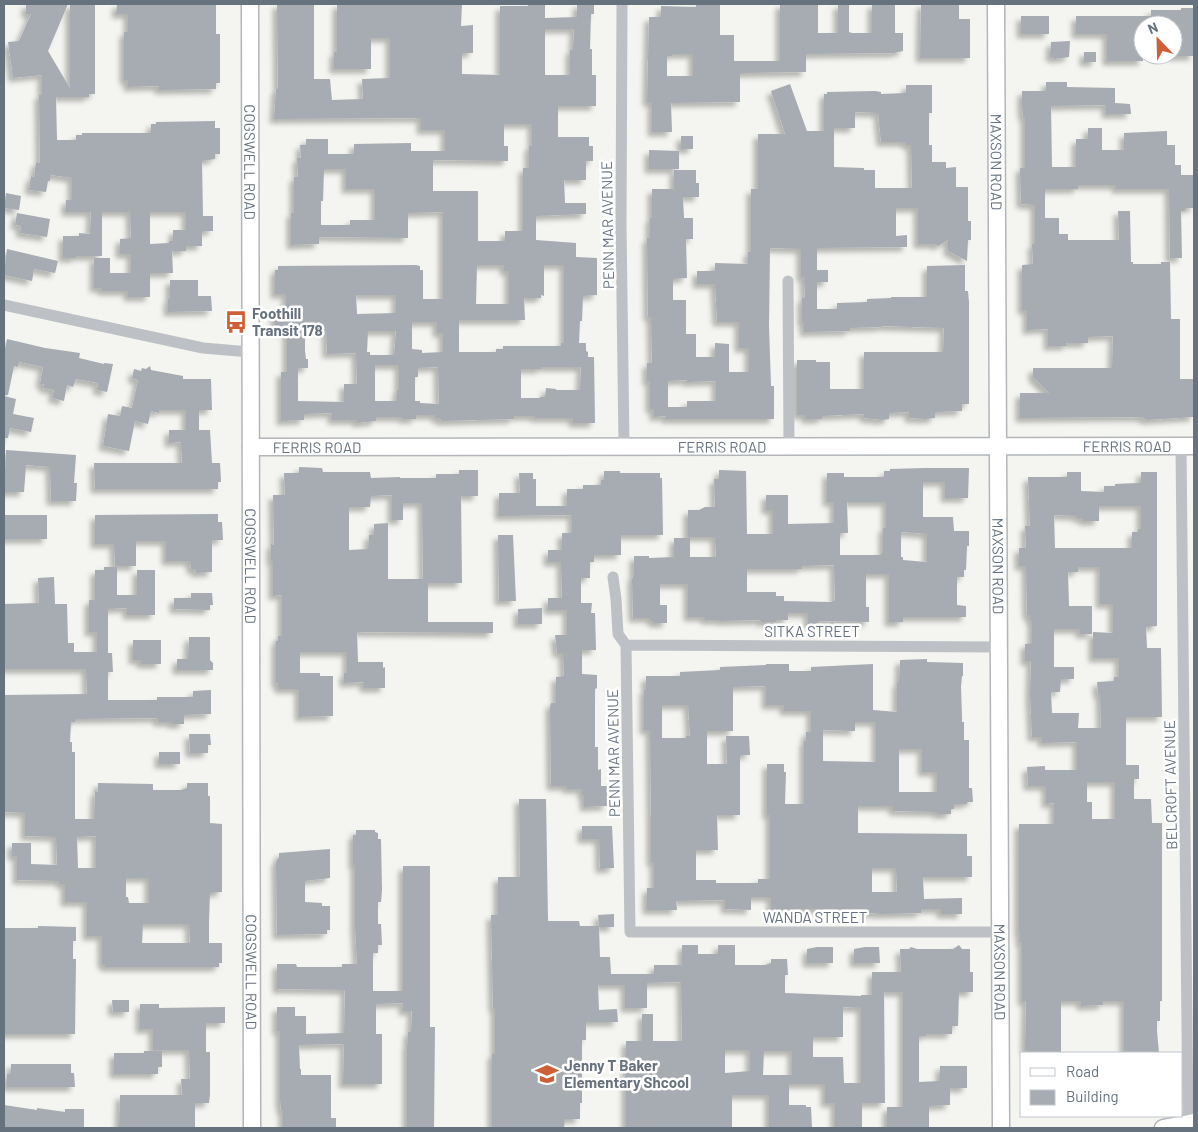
<svg xmlns="http://www.w3.org/2000/svg" width="1198" height="1132" viewBox="0 0 1198 1132" font-family="Barlow,sans-serif">
  <style>
    .building { fill: #a6acb2; fill-rule: evenodd; filter: url(#shadow) }
    .lines { fill: none; stroke-linecap: round; stroke-linejoin: round }
    .secondary-casing { stroke: #b2b6ba; stroke-width: 19 }
    .street { stroke: #bdc0c4; stroke-width: 11 }
    .secondary { stroke: #fff; stroke-width: 16 }
    .labels { text-anchor: middle; dominant-baseline: central; stroke-width: 5; stroke-linejoin: round; paint-order: stroke }
    .street-label { font-size: 15px; fill: #66727e; stroke: #fff }
    .poi-label { font-size: 15px; font-weight: bold; fill: #66727e; stroke: #fff; text-anchor: start }
  </style>
  <defs>
    <filter id="shadow"><feDropShadow dx="-4.5" dy="4.5" stdDeviation="2.5" flood-color="#0004"/></filter>
  </defs>
  <rect width="100%" height="100%" fill="#f4f4f0"/>
  <path class="building" d="M26,4H68L48,51L70,88V4H95V94H89V97H56L57,140H76V135H82V133H151V124H156V122L215,121V128H220V154H215V159L202,161L203,216H213V231H202V246H186V251H172L173,273H150V297H128V291H102V288H94V258H110V273H131V254H120V239L131,238L130,212H102V256H76V258H63V236H79V233L90,234L91,212H66V200H72V178L51,175L50,181H48L46,192L29,190L31,176L34,177L36,162L40,163L39,95H42V75L13,78L8,42L19,41L31,14H26ZM150,212H186V230H173V241H169V243L150,244Z
    M117,4H216V34H220V83H216V89L159,90V86L128,87V80H124V32H128V14H116Z
    M277,4H314V79H330L332,100L363,99L362,79L390,78V38H371V69H334V52H337V4H462L461,26L473,25V53H462V74L500,75V6H528V4H545V18L577,17V4H594V14H591L590,49H592V75H596V106H558V137H589V146H593V161H586V180H564L565,203H586V214L536,216V240L576,243V257L597,258V295L583,296L582,321H580L579,343H586V351L588,352V357H594L595,423H573V418H535V416H514V419L442,421L439,418H435V415H416V419H403V417H376V421L357,423V420H332V413L304,414V420L281,421V372H287V331H275V313H286V294H275V270H278V266L416,265L420,266V270H423V299H443V212L408,213V238L319,237V244L291,245V213H294V177H298L297,158H301L300,145H306V139H328V154H354V144L411,143V151H445V130H421V118L274,119L276,89H278ZM545,29H574L573,50H570V75H545ZM504,124H532V146H529V168H523V231H505V241H478V191H433V160L508,161V146H504ZM324,169H346V189H375V220H350V225H321V201H323ZM477,265H504V271H509V304H476ZM544,265H564V343H561V346H503V349H496V352H459V320H525L524,298H541V295L544,296ZM356,295H396V313L357,314ZM412,322H437V333H443V352L422,353V350L412,349ZM305,330H326L327,354L356,353L357,384H344V402L298,401V368H308V359H306L305,351ZM368,331H396L394,355H370V352H367ZM375,365H399V390H397V401H375ZM438,367L439,404L420,403V401H415V377H418V368ZM541,367H581L580,390H556V389L546,388L545,397H540V398H521V369H541Z
    M696,4H720V35H734V61H780V4H818V33H838V4H849V32L852,33H872V4H895V33H903V51L894,53L806,54V72L740,73V102L671,103L672,132H652V102H647L649,17H661V6L696,7ZM672,54H693V76H667V56H672Z
    M921,4H959V19H970V58H920Z
    M1181,8H1193L1194,56H1173V25H1143V61H1107V34H1076V16H1151V10H1181Z
    M1021,16H1049V34H1021Z
    M1070,41L1069,57L1054,59V57H1050L1051,42Z
    M1084,52H1096V62H1084Z
    M1046,82H1067V87L1115,88V103L1130,104L1131,114H1106V105L1051,106L1052,167H1076V139H1088V128H1102V150H1124V133L1167,131V145H1175V165H1181V175H1194V208H1185V211H1181L1182,258H1170L1169,189H1116V185H1078V189H1045V218H1059V234H1068V240H1119L1118,211H1130L1131,262H1133V264H1161V262H1170L1171,319H1180V379H1194V417L1147,420L1141,417L1020,418V393H1049L1033,377V368H1112L1113,336L1088,337V343H1066L1067,346H1048V329L1027,330V310H1022V265L1033,264L1032,244H1035V205L1021,204L1020,168L1025,167V117H1023L1022,106V91H1046Z
    M790,84L807,131H824V94H827V92L875,91L881,92V94L906,93V85H932V113H929V145H932V162H946V168L956,167V187H968V221H971V240H968L967,261L948,251V240L938,246L934,244H918V208H896V236L907,235V247L817,248V270H828V282H817V309H837V303L867,302V299L891,298V297H927V266L965,265V291H968L969,302V404H962V411L935,412V418L926,419L909,418V412L889,413V419L882,420L864,418V414L822,416V419H806V415H797V360H816V362H830V389H864V352H943L944,328L881,326V327L850,328V331L804,332V322H802V298H805L804,277H801V249L770,248L769,326L771,386H774V419H666V416L654,417V409H650V381H647V363H652L651,317H648L647,238H650V218H652V189H674V170H696V183H699V197H683L684,218H693V239H686L687,278L673,279V300H686V334H696V357H715V343L729,344V372H749V348H739V322H717L715,284H697V271H715V263L748,264V252H751V189H758V134H785L771,91ZM855,112L878,113L881,142H906V145H911L912,188H875V170H864V168L834,167V128H855ZM687,380V382L716,381V401H687V407H668V381Z
    M681,136H693V149H681Z
    M649,150L679,151V169H649Z
    M6,193L21,196L19,210L4,208Z
    M17,213L50,219L47,237L20,233L21,226L15,225Z
    M7,249L58,261L55,273L34,269L32,281L4,275Z
    M170,280H198V296H211L212,311L168,312V299H170Z
    M7,339L45,348L80,353L79,358L104,364V363L113,364L107,392L97,390L98,383L76,379L73,387L67,385L64,401L52,398L54,390L43,388L44,384H40L43,367L19,362L18,367L14,366L8,395H4V355Z
    M150,366L151,370L183,376V379H211L212,410H199V430H210L212,463H220L221,482H218V489H95L94,463H182L181,442L169,443V430H186V410H159V413L151,411L148,424L135,421L129,451L103,446L108,414L120,416L122,406L132,408L138,380L132,378L134,369L141,371L142,368L146,369Z
    M4,396L16,399L13,414L34,418L31,432L10,428L8,438H4Z
    M6,450L76,455L74,483H77L76,501H51L50,467L26,465L24,492H4Z
    M299,467L322,468L323,472H370L371,478L400,477V478H436V474H459V470H478V496H461L462,583H428V622H493V633L357,632L358,662H383V668L385,667V688H364V682L344,683V673H347V652H300V673H320V676H333V716L299,717V689H279V684L276,683V641H278V636H282V595L273,596V561H271V544L274,545L273,495H285L284,473H299ZM392,495V520H403V503H422L423,579H388V523L374,524V535H369L368,549L349,550V507H370L371,496Z
    M925,468H969L968,498H945V482H923V517H953L954,531H969V546H967L966,570H964V577H957V605L966,606V617H903V622H889V574H866V607H869V622L819,621L818,624H808V613H788V620H776V622H761V620L720,621V620H705V617H688V584H660V605H667V623H654V621H651V618H633L632,579L634,574V556H649V558L674,557V538H690V557H716L715,537H688V510H699L705,507H715L714,479H719V470L746,471L747,534H773V510H766V495H788V524L834,523V502H827V473H844V477H884V471H890V469ZM847,502H886V528H883V553H881V555H840V533H848ZM903,532L927,534V562L903,560V557H901V533ZM834,565L835,601H832V602L784,601V596H776V592H747V569H802V566Z
    M604,471H620V473H660V478H662L663,535H621V555H594V562H590V578H581V603H592L591,613H595L596,650H582V674L597,675V688L595,689V747H598V770L601,769V786H607V806L584,807V795H582V789H567V786H551L550,707L551,703H556V677L564,676L563,653H557L555,635H567V610H548V598H562L561,562H548V550H562V533H572V515L499,516V493H520L519,473H533V479H536V506H567V489H583V485H601V480H604Z
    M1067,472H1081V491L1104,492V486H1115V484L1138,483L1141,482V472H1157V626L1146,627L1147,648H1161L1162,717H1126V765H1139V779H1134V799H1151L1152,823H1162V1001H1160V1021H1157V1031L1159,1053H1124V1001H1103V1005L1081,1006V1001H1061V1053H1028V1050H1025L1026,1001H1022V942H1020V932H1019V824H1054V803L1046,804V786H1028L1027,767L1045,766V770H1077V742L1042,743V737H1032L1030,694L1031,661H1025V644L1032,643V620H1030V615H1027L1026,566H1019V548H1026L1025,526H1030L1028,477H1067ZM1099,506H1141V529H1138V532H1132V548H1055L1054,515L1077,516V518H1083V521H1099ZM1078,567H1100V604H1113V633L1093,632V658H1119V677H1114V681L1097,682L1098,694H1100L1101,728H1078L1079,713H1052L1051,692H1060L1061,679H1074V667H1054V629H1080V634H1092V606H1069L1068,572H1078ZM1087,782H1115V819H1092V802H1087Z
    M218,514V522H222L223,540H212V572L196,573L195,569H191L190,561H166V541H136V566H115L114,544H95V515Z
    M4,515H47V539H4Z
    M498,535H513L516,601H499Z
    M104,567H117V595H137V570H155V615H127V608L108,609V653H112L113,672H108V700H157V697H193V691L211,690V714L184,715V724H172V722H158L157,718L75,719V722H71L70,742H72V752H75V819H94L95,791L98,792V783L153,784V790H181L187,788V783H208V796H210V823L222,824V892L210,893L209,922V943H222V963H219V967H105V964H102V936H87V902H65V884H60V881L17,880V856H12V843H31V864L57,865L56,837L25,836V813L4,812V695L87,694L86,669H4V604L39,603L38,578L54,577L55,604H67L68,643H74V652H97V632H89V600H95V570H104ZM96,836V868H78L77,837ZM126,878H149V903H129L128,897H126ZM143,924H189L190,943H142Z
    M191,593H212L213,605H210V610L174,609V598H191Z
    M542,608V624H518V609Z
    M189,637H210V660L213,663V670H177V659H188Z
    M133,640H161V664H141V660H133Z
    M927,659V662L963,663V676H962L961,687L962,716V722H964V740H969V788H972L973,802H967V804H954V809H951V814H937V812L893,811V806H858V833L967,834V856H972V877H923L924,899L962,898V914H941V909H921V913L882,914L869,913V909H771V897H751V910L725,909V900L676,901L677,910H647V888H654V862H651V816L650,730H644V690H646V676H680V672L720,670V667L766,665V664H789V671H811V667L873,664V710L897,712V683H899L900,660ZM766,686V705H784V711H811V732H806V741H804V804H785L786,772H784V764H767V815H770V879H758V883H716V880H696V850H718L717,815H740V755H750L749,736H726L727,764H707V731H733V687ZM662,705H688L690,736H686V738H662ZM855,722H876V762L823,761V730L855,731ZM899,749H922V772H937V792H899ZM872,868H896L897,892H872Z
    M189,734H210L211,745H208V753H190Z
    M159,752H180V764H159Z
    M519,799H546L548,921H579L580,926H599L598,915L614,914V927H599L600,957H610L611,974H654V965H682V945H698V954H718V945H735V965H765L771,963V959H787L788,975H785V993L861,996V995H872V972H901L900,949H909L911,947L917,949H953L959,945L962,949H970V972H973V992H959L958,1026H952V1034H926V1036H919V1082L940,1081V1066H967V1088H950V1105L929,1106V1128H887V1107H903V992H884L885,1103H862V1128H835V1103H825V1084H789V1105H806V1107H811L812,1128H769V1095H732V1128H716V1127L626,1128V1041H642V1014H653V1041H682L681,982L647,983V1008H625V985H598L599,1010L617,1009L618,1022H586V1040H582V1103H580V1119H565L564,1128H492V1054H495V1008H493L491,915H498V877H520ZM843,1007L861,1008V1083H844L843,1057H813V1037H843ZM725,1050H750V1071L725,1073ZM764,1051H792V1075H763Z
    M582,826H612L614,868L600,869L599,839H582Z
    M356,830H375V832L378,833V839H381L382,890L381,902H378V924H381L382,945H378V953H373V991H403V866H430V1027H435L434,1128H407V1045H408V1032H411L412,1011H403V1003L376,1004V1034H382V1084H343L344,1044L299,1045L300,1069H301V1075H331V1118H336V1128H283V1110H281L280,1100V1031H277V1007H295V1016H306V1034L344,1033L345,990L277,989V964H296L297,967H342V964H357L355,926V865H353V835H356Z
    M330,849V878L305,881V902L322,903V906H330V930H327V934L277,935L276,863L277,859L279,858V853Z
    M38,926L76,927V941H73V959H76L75,1034H4V928H38Z
    M817,947H833V963H807V949Z
    M865,947H879L880,963H854V949Z
    M112,1000H129V1012H113Z
    M140,1004H159V1008L225,1007V1023H206V1052H210V1095L209,1103H195V1128H119L120,1095H182L181,1079H190L189,1050H153V1029H140Z
    M144,1051H162V1067H158V1074H114V1053H144Z
    M11,1064H71V1073H74L75,1087H7V1074H11Z
    M4,1105L37,1110V1108L65,1112V1109H84V1128H4Z"/>
  <g class="lines">
    <defs>
      <g id="secondary">
        <path id="s1" d="M250,4L252,1128"/>
        <path id="s2" d="M996,4L1001,1128"/>
        <path id="s3" d="M251,447L1194,446"/>
        <path d="M1163,1128L1194,1122"/>
      </g>
    </defs>
    <use href="#secondary" class="secondary-casing"/>
    <path class="street" d="M622,4L621,224L624,446
      M788,281L789,446
      M4,305L203,348L250,352
      M1181,446L1188,1124
      M613,577L616,599L618,634L626,645L630,932H1000
      M626,645L998,647"/>
    <use href="#secondary" class="secondary"/>
  </g>
  <defs>
    <symbol id="bus-bare" viewBox="-9 -9 18 18"><path d="M-5-6H5V4H4V6H2V4H-2V6H-4V4H-5ZM-3.5-4V0h7V-4ZM-3.5 1.2v1.5H-2V1.2ZM2 1.2v1.5H3.5V1.2Z" fill="#ce5f36" stroke="#fff" stroke-width="2.5" paint-order="stroke"/></symbol>
    <symbol id="school-bare" viewBox="-9 -9 18 18"><path d="M0-5L7-2L0 1L-7-2ZM-4 1L0 2.5L4 1V4Q0 6-4 4Z" fill="#ce5f36" stroke="#fff" stroke-width="2.5" paint-order="stroke"/></symbol>
  </defs>
  <g fill-rule="evenodd">
    <use href="#bus-bare" x="220" y="306" width="32" height="32"/>
    <use href="#school-bare" x="531" y="1058" width="32" height="32"/>
  </g>
  <g class="labels">
    <g class="street-label">
      <text stroke="none"><textPath href="#s1" startOffset="158">COGSWELL ROAD</textPath></text>
      <text stroke="none"><textPath href="#s2" startOffset="158">MAXSON ROAD</textPath></text>
      <text transform="translate(607 225) rotate(-91)">PENN MAR AVENUE</text>
      <text stroke="none"><textPath href="#s3" startOffset="471">FERRIS ROAD</textPath></text>
      <text stroke="none"><textPath href="#s3" startOffset="876">FERRIS ROAD</textPath></text>
      <text stroke="none"><textPath href="#s3" startOffset="66">FERRIS ROAD</textPath></text>
      <text stroke="none"><textPath href="#s1" startOffset="562">COGSWELL ROAD</textPath></text>
      <text stroke="none"><textPath href="#s2" startOffset="562">MAXSON ROAD</textPath></text>
      <text x="812" y="631">SITKA STREET</text>
      <text transform="translate(613 753) rotate(-91)">PENN MAR AVENUE</text>
      <text transform="translate(1170 785) rotate(-91)">BELCROFT AVENUE</text>
      <text x="815" y="917">WANDA STREET</text>
      <text stroke="none"><textPath href="#s1" startOffset="968">COGSWELL ROAD</textPath></text>
      <text stroke="none"><textPath href="#s2" startOffset="968">MAXSON ROAD</textPath></text>
    </g>
    <g class="poi-label">
      <text x="252" y="313">Foothill<tspan x="252" dy="17">Transit 178</tspan></text>
      <text x="564" y="1065">Jenny T Baker<tspan x="564" dy="17">Elementary Shcool</tspan></text>
    </g>
  </g>
  <rect width="1198" height="1132" fill="none" stroke="#66727e" stroke-width="10"/>
  <rect x="1020" y="1052" width="162" height="65" fill="#ffffff" stroke="#c2c7cb"/>
  <rect x="1030" y="1068" width="25" height="8" fill="#ffffff" stroke="#c2c7cb"/>
  <text x="1066" y="1077" font-size="15" fill="#66727e">Road</text>
  <rect x="1030" y="1090" width="25" height="15" fill="#a6acb2" stroke="#c2c7cb"/>
  <text x="1066" y="1102" font-size="15" fill="#66727e">Building</text>
  <g transform="translate(1158 40) rotate(337)"><circle r="24" fill="#ffffff" stroke="#c2c7cb"/>
  <path d="M0-4L9 19L0 12L-9 19Z" fill="#ce5f36"/>
  <text y="-8" font-size="14" font-weight="bold" text-anchor="middle" fill="#66727e">N</text>
  </g>
</svg>
